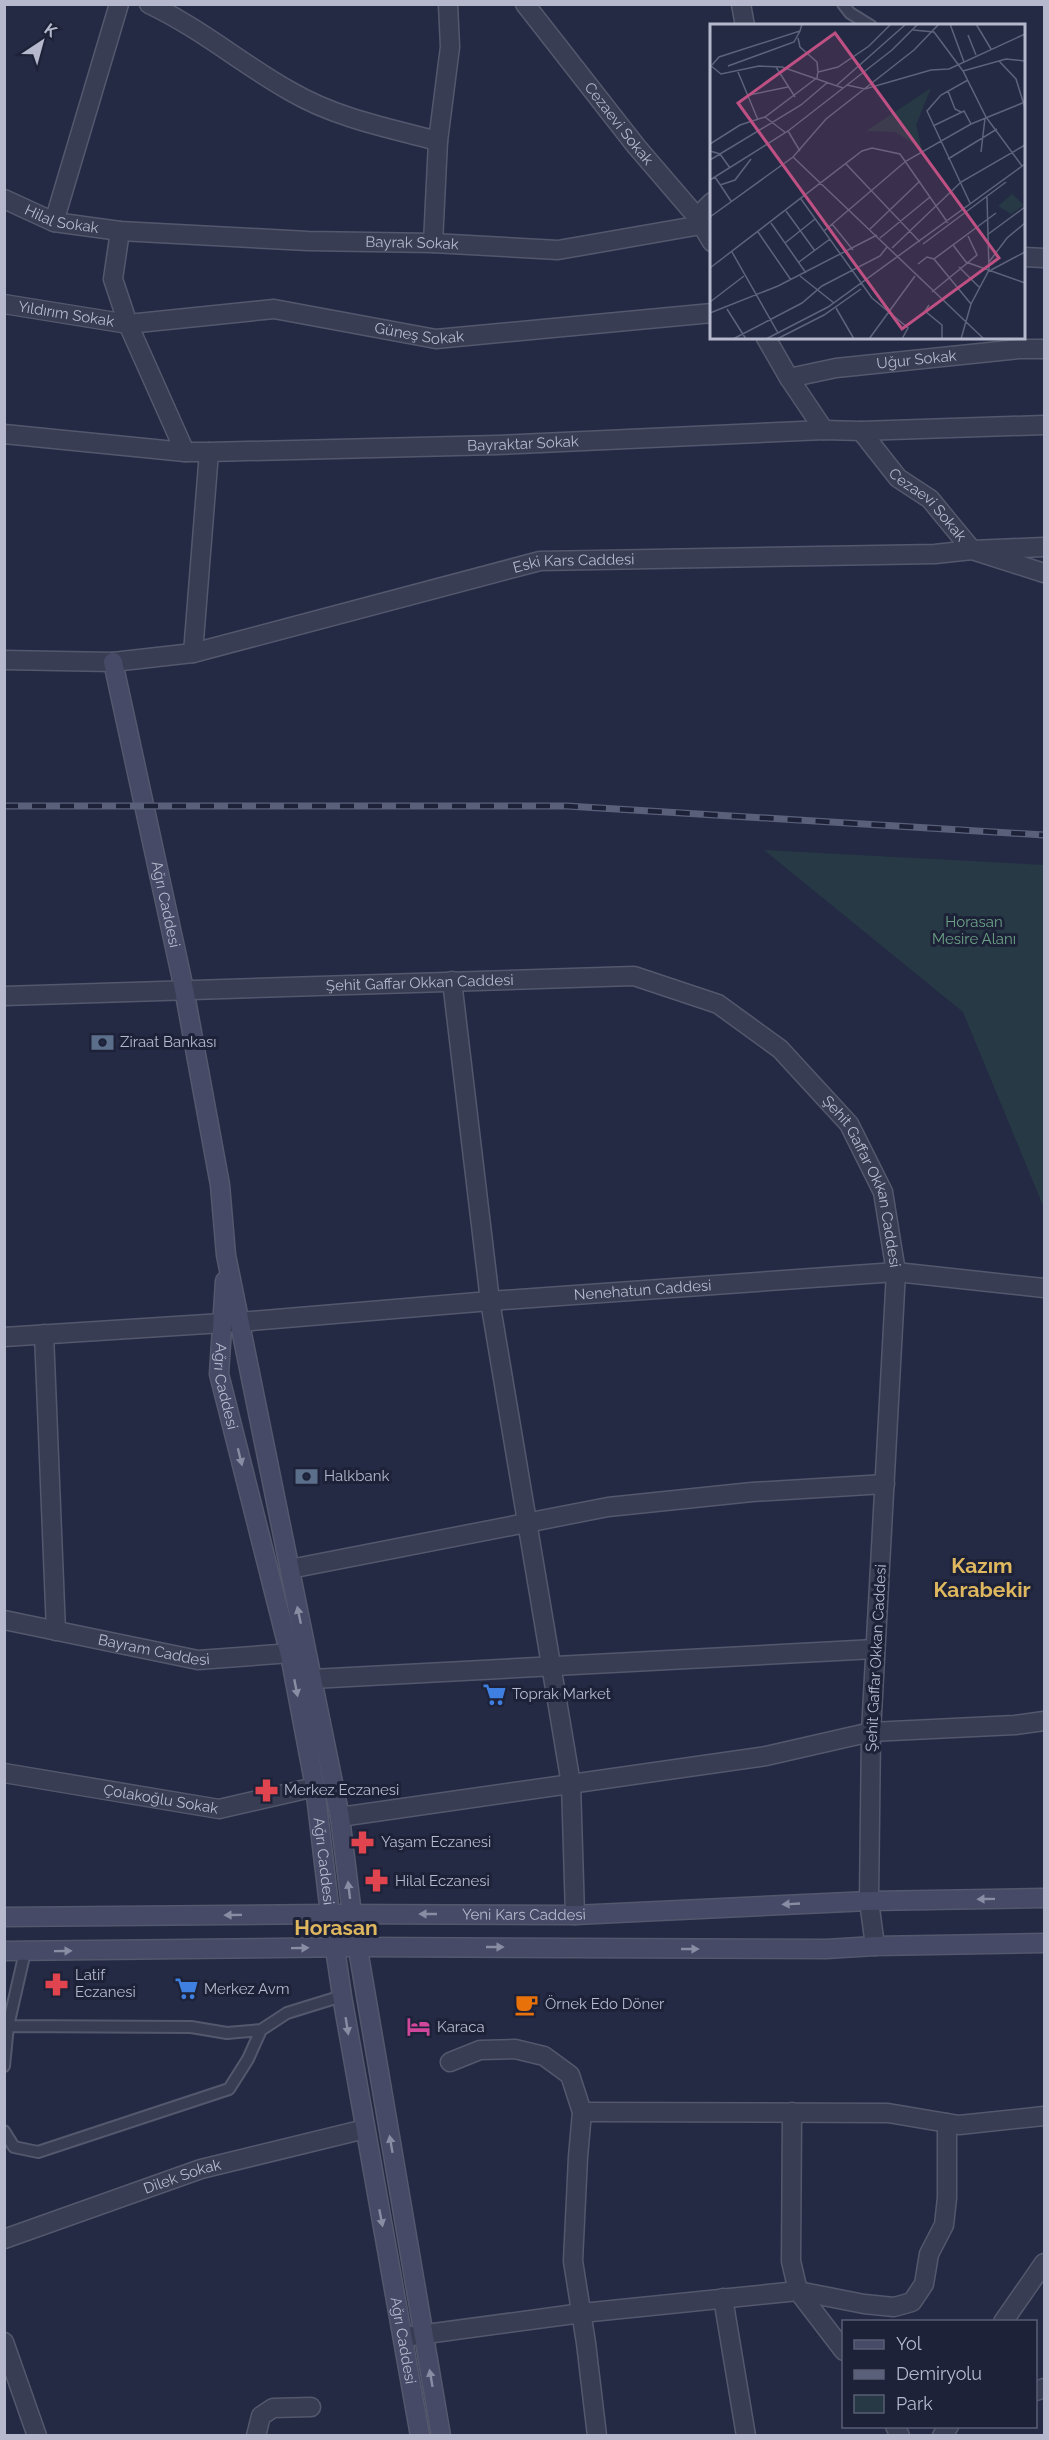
<svg xmlns="http://www.w3.org/2000/svg" width="1049" height="2440" viewBox="0 0 1049 2440" font-family="Raleway,sans-serif">
  <style>
    .green { fill: #263945 }
    .lines { fill: none; stroke-linecap: round; stroke-linejoin: round }
    .service-casing { stroke: #54586d; stroke-width: 14 }
    .minor-casing { stroke: #54586d; stroke-width: 21 }
    .tertiary-casing { stroke: #54586d; stroke-width: 21 }
    .secondary-casing { stroke: #54586d; stroke-width: 21 }
    .service { stroke: #393d53; stroke-width: 10 }
    .minor { stroke: #393d53; stroke-width: 18 }
    .tertiary { stroke: #393d53; stroke-width: 18 }
    .secondary { stroke: #464a66; stroke-width: 18 }
    .rail-casing { stroke: #5a607a; stroke-width: 7 }
    .rail { stroke: #1d2238; stroke-width: 4.5; stroke-dasharray: 14; stroke-linecap: butt }
    .oneway { fill: #898da4 }
    .labels { text-anchor: middle; dominant-baseline: central; stroke-width: 6; stroke-linejoin: round; paint-order: stroke }
    .street-label { font-size: 15px; fill: #b6b9cd; stroke: #1d2238 }
    .park-label { font-size: 15px; fill: #6ba084; stroke: #1d2238 }
    .poi-label { font-size: 15px; fill: #b6b9cd; stroke: #1d2238; text-anchor: start }
    .district-label { font-size: 21px; font-weight: bold; fill: #dfb75f; stroke: #1d2238 }
    .inset-road { fill: none; stroke: #5e637b; stroke-width: 1.5 }
    .view { fill: #be5083; fill-opacity: 0.15; stroke: #be5083; stroke-width: 3 }
    .inset-edge { fill: none; stroke: #b6b9cd; stroke-width: 3 }
  </style>
  <rect width="100%" height="100%" fill="#242a44"/>
  <path class="green" d="M764,850L1044,865V1208L963,1012Z"/>
  <g class="lines">
    <defs>
      <path id="service" d="M843,4L850,13L871,26
        M8,2026L191,2027L227,2033L261,2030
        M4,2066L8,2026L25,1952
        M4,2131L14,2147L38,2152L229,2089L248,2059L261,2030L287,2013L342,1996"/>
      <g id="minor">
        <path d="M149,4C200,28 242,64 290,91C336,118 388,128 438,141"/>
        <path id="s1" d="M525,4L636,146L697,217L712,242"/>
        <path d="M741,4L745,26"/>
        <path id="s2" d="M4,199L54,222L120,231L308,241L433,243L558,250L701,225"/>
        <path d="M697,217L712,202"/>
        <path d="M54,222L119,4"/>
        <path d="M120,231L113,279L128,324L185,452"/>
        <path d="M433,243L438,141L450,47L448,4"/>
        <path d="M1024,257L1044,258"/>
        <path id="s3" d="M4,304L128,324L274,309L436,339L712,313"/>
        <path d="M766,338L789,378L824,430"/>
        <path id="s4" d="M789,378L836,368L1019,349H1044"/>
        <path id="s5" d="M861,431L898,478L930,499L972,550L1044,573"/>
        <path id="s6" d="M4,434L185,452H209L497,445L824,430L861,431L1044,425"/>
        <path d="M193,653L209,452"/>
        <path d="M452,981L490,1301L571,1784L575,1915"/>
        <path d="M44,1334L56,1631"/>
        <path d="M4,1337L238,1322"/>
        <path d="M290,1569L608,1507L752,1492L885,1484"/>
        <path id="s7" d="M4,1620L198,1660L305,1652"/>
        <path d="M312,1679L875,1649"/>
        <path id="s8" d="M4,1773L219,1809L315,1787"/>
        <path d="M340,1817L766,1756L871,1732L1015,1725L1044,1721"/>
        <path d="M450,2062L480,2050L515,2049L544,2056L570,2075L582,2112L578,2157L573,2261L586,2343L597,2436"/>
        <path d="M582,2112L888,2113L959,2125L1044,2116"/>
        <path d="M792,2112L791,2261L798,2291L844,2351"/>
        <path id="s9" d="M4,2239L201,2169L365,2129"/>
        <path d="M723,2298L746,2436"/>
        <path d="M1003,2322L1044,2263"/>
        <path d="M404,2337L582,2313L798,2291L864,2304L894,2307L912,2302L924,2284L929,2254L944,2225L947,2198V2123"/>
        <path d="M4,2342L37,2436"/>
        <path d="M1036,2391L1044,2388"/>
        <path d="M895,2426L900,2436"/>
        <path d="M256,2436L261,2416L273,2408L311,2407"/>
        <path d="M942,2436L949,2426"/>
      </g>
      <g id="tertiary">
        <path id="s10" d="M4,660L113,662L193,653L540,561L935,554L972,550L1044,547"/>
        <path id="s11" d="M4,996L634,976L718,1004L780,1049L849,1124L883,1192L896,1272L871,1732L869,1901L875,1946"/>
        <path id="s12" d="M240,1322L490,1301L896,1272L1044,1288"/>
      </g>
      <g id="secondary">
        <path id="s13" d="M113,662L184,989L220,1185L226,1255L340,1817L352,1914L441,2436"/>
        <path id="s14" d="M225,1281L219,1374L290,1655L315,1787L330,1914L342,1996L420,2436"/>
        <path id="s15" d="M4,1917L330,1914L575,1915L869,1901L1044,1898"/>
        <path d="M4,1951L358,1947L826,1949L875,1946L1044,1943"/>
      </g>
    </defs>
    <use href="#service" class="service-casing"/>
    <use href="#minor" class="minor-casing"/>
    <use href="#tertiary" class="tertiary-casing"/>
    <use href="#secondary" class="secondary-casing"/>
    <use href="#service" class="service"/>
    <use href="#minor" class="minor"/>
    <use href="#tertiary" class="tertiary"/>
    <use href="#secondary" class="secondary"/>
    <defs>
      <path id="rail" d="M4,806H567L1044,835"/>
    </defs>
    <use href="#rail" class="rail-casing"/>
    <use href="#rail" class="rail"/>
  </g>
  <defs><path id="oneway-solid" d="M-6-.8H1V-3.2L6.5 0L1 3.2V.8H-6Z" transform="scale(1.5)"/></defs>
  <g class="oneway">
    <use href="#oneway-solid" transform="translate(240 1457) rotate(76)"/>
    <use href="#oneway-solid" transform="translate(299 1615) rotate(-102)"/>
    <use href="#oneway-solid" transform="translate(296 1688) rotate(79)"/>
    <use href="#oneway-solid" transform="translate(349 1890) rotate(-97)"/>
    <use href="#oneway-solid" transform="translate(986 1899) rotate(179)"/>
    <use href="#oneway-solid" transform="translate(791 1904) rotate(177)"/>
    <use href="#oneway-solid" transform="translate(428 1914) rotate(-180)"/>
    <use href="#oneway-solid" transform="translate(233 1915) rotate(179)"/>
    <use href="#oneway-solid" transform="translate(495 1947)"/>
    <use href="#oneway-solid" transform="translate(300 1948) rotate(-1)"/>
    <use href="#oneway-solid" transform="translate(690 1949)"/>
    <use href="#oneway-solid" transform="translate(63 1951) rotate(-1)"/>
    <use href="#oneway-solid" transform="translate(347 2026) rotate(81)"/>
    <use href="#oneway-solid" transform="translate(391 2144) rotate(-100)"/>
    <use href="#oneway-solid" transform="translate(381 2218) rotate(79)"/>
    <use href="#oneway-solid" transform="translate(431 2378) rotate(-100)"/>
  </g>
  <defs>
    <symbol id="bank-bare" viewBox="-9 -9 18 18"><path d="M-6-4H6V4H-6ZM0-2.3a2.3 2.3 0 1 0 0 4.6a2.3 2.3 0 1 0 0-4.6Z" fill="#5c6f8a" stroke="#1d2238" stroke-width="2.5" paint-order="stroke"/></symbol>
    <symbol id="supermarket-bare" viewBox="-9 -9 18 18"><path d="M-6-5.5h2.5l.6 2H6L4.5 2H-2.5L-4.4-4H-6ZM-1.5 3.2a1.3 1.3 0 1 0 .1 0ZM3 3.2a1.3 1.3 0 1 0 .1 0Z" fill="#3f7fe0" stroke="#1d2238" stroke-width="2.5" paint-order="stroke"/></symbol>
    <symbol id="pharmacy-bare" viewBox="-9 -9 18 18"><path d="M-2-6h4v4h4v4h-4v4h-4v-4h-4v-4h4Z" fill="#e0444e" stroke="#1d2238" stroke-width="2.5" paint-order="stroke"/></symbol>
    <symbol id="cafe-bare" viewBox="-9 -9 18 18"><path d="M-5.5-4.5H6V0H3Q3 3.5 0 3.5H-2.5Q-5.5 3.5-5.5 0ZM3-3.2v2h1.7v-2ZM-6 4.5H4V6H-6Z" fill="#e8710a" stroke="#1d2238" stroke-width="2.5" paint-order="stroke"/></symbol>
    <symbol id="hotel-bare" viewBox="-9 -9 18 18"><path d="M-6-4.5h1.5V1H6V5H4.5V3h-9V5H-6ZM-4 0a1.8 1.8 0 1 1 3.6 0ZM.5 0V-2.5h3Q6-2.5 6 0Z" fill="#d1479c" stroke="#1d2238" stroke-width="2.5" paint-order="stroke"/></symbol>
  </defs>
  <g fill-rule="evenodd">
    <use href="#bank-bare" x="86" y="1026" width="33" height="33"/>
    <use href="#bank-bare" x="290" y="1460" width="33" height="33"/>
    <use href="#supermarket-bare" x="478" y="1678" width="33" height="33"/>
    <use href="#pharmacy-bare" x="250" y="1774" width="33" height="33"/>
    <use href="#pharmacy-bare" x="346" y="1826" width="33" height="33"/>
    <use href="#pharmacy-bare" x="360" y="1864" width="33" height="33"/>
    <use href="#pharmacy-bare" x="40" y="1968" width="33" height="33"/>
    <use href="#supermarket-bare" x="170" y="1972" width="33" height="33"/>
    <use href="#cafe-bare" x="510" y="1988" width="33" height="33"/>
    <use href="#hotel-bare" x="402" y="2010" width="33" height="33"/>
  </g>
  <g class="labels">
    <g class="street-label">
      <text stroke="none"><textPath href="#s1" startOffset="152">Cezaevi Sokak</textPath></text>
      <text stroke="none"><textPath href="#s2" startOffset="62">Hilal Sokak</textPath></text>
      <text stroke="none"><textPath href="#s2" startOffset="414">Bayrak Sokak</textPath></text>
      <text stroke="none"><textPath href="#s3" startOffset="63">Yıldırım Sokak</textPath></text>
      <text stroke="none"><textPath href="#s3" startOffset="420">Güneş Sokak</textPath></text>
      <text stroke="none"><textPath href="#s4" startOffset="129">Uğur Sokak</textPath></text>
      <text stroke="none"><textPath href="#s6" startOffset="520">Bayraktar Sokak</textPath></text>
      <text stroke="none"><textPath href="#s5" startOffset="100">Cezaevi Sokak</textPath></text>
      <text stroke="none"><textPath href="#s10" startOffset="582">Eski Kars Caddesi</textPath></text>
      <text stroke="none"><textPath href="#s13" startOffset="248">Ağrı Caddesi</textPath></text>
      <text stroke="none"><textPath href="#s11" startOffset="416">Şehit Gaffar Okkan Caddesi</textPath></text>
      <text stroke="none"><textPath href="#s11" startOffset="956">Şehit Gaffar Okkan Caddesi</textPath></text>
      <text stroke="none"><textPath href="#s12" startOffset="404">Nenehatun Caddesi</textPath></text>
      <text stroke="none"><textPath href="#s14" startOffset="106">Ağrı Caddesi</textPath></text>
      <text stroke="none"><textPath href="#s7" startOffset="153">Bayram Caddesi</textPath></text>
      <text transform="translate(876 1658) rotate(-87)">Şehit Gaffar Okkan Caddesi</text>
      <text stroke="none"><textPath href="#s8" startOffset="159">Çolakoğlu Sokak</textPath></text>
      <text stroke="none"><textPath href="#s14" startOffset="592">Ağrı Caddesi</textPath></text>
      <text stroke="none"><textPath href="#s15" startOffset="520">Yeni Kars Caddesi</textPath></text>
      <text stroke="none"><textPath href="#s9" startOffset="189">Dilek Sokak</textPath></text>
      <text stroke="none"><textPath href="#s14" startOffset="1078">Ağrı Caddesi</textPath></text>
    </g>
    <g class="park-label">
      <text x="974" y="922">Horasan<tspan x="974" dy="17">Mesire Alanı</tspan></text>
    </g>
    <g class="poi-label">
      <text x="120" y="1042">Ziraat Bankası</text>
      <text x="324" y="1476">Halkbank</text>
      <text x="512" y="1694">Toprak Market</text>
      <text x="284" y="1790">Merkez Eczanesi</text>
      <text x="381" y="1842">Yaşam Eczanesi</text>
      <text x="395" y="1881">Hilal Eczanesi</text>
      <text x="75" y="1975">Latif<tspan x="75" dy="17">Eczanesi</tspan></text>
      <text x="204" y="1989">Merkez Avm</text>
      <text x="545" y="2004">Örnek Edo Döner</text>
      <text x="437" y="2027">Karaca</text>
    </g>
    <g class="district-label">
      <text x="982" y="1565">Kazım<tspan x="982" dy="24">Karabekir</tspan></text>
      <text x="336" y="1927">Horasan</text>
    </g>
  </g>
  <g transform="translate(710 24)">
    <rect width="315" height="315" fill="#242a44"/>
    <path d="M221,64L206,101L212,125L185,108L156,107ZM297,165L314,181L301,190L288,182L302,170Z" fill="#263945"/>
    <path class="inset-road" d="M240,0L254,38M266,0L281,25M203,6L224,8L253,47L276,93L312,142M258,11L266,31M88,14L90,23L107,38L108,48M289,37L306,55L315,84M0,41L11,50L49,42L72,43L133,64M2,41L9,33L90,7L92,0M18,42L84,18L90,7M66,43L85,73M253,47L296,35L315,37M28,48L48,96M107,53L108,48L128,43L159,22L181,0M258,56L231,71L217,87L260,179M127,61L196,0M137,61L155,65L221,46L239,45L315,10M238,67L245,85L251,88M39,71L78,63M55,93L76,109M223,102L254,87L261,100M78,107L90,127M0,120L30,101L55,93L108,53M0,127L10,130L20,144M271,128L275,94M83,133L274,315M238,135L287,105M0,136L91,81L118,58M136,140L210,218M5,153L21,177M0,156L78,107L182,26L208,0M10,161L25,156L41,135M91,175L162,274L198,304L192,315M76,187L105,227M0,193L83,133L116,95L204,26L229,0M61,199L96,249M122,200L143,226M160,205L210,157M114,207L196,137L261,100L315,78M48,208L81,256M277,211L315,183M170,214L220,173M75,219L105,195M213,220L296,158M243,221L256,238L315,259M182,224L251,158L315,121M22,228L68,309M224,235L286,189M89,238L120,215M279,238L297,214L315,199M208,240L217,233L224,235L261,280M249,243L269,263M0,244L152,127L162,124L190,130L238,199M281,246L315,228M90,252L124,279M222,268L267,231L258,212M0,278L34,252M219,281L215,287L232,301V315M126,284L144,315M17,285L36,315M0,289L68,262L167,211M23,315L92,279L112,262L170,232L177,223M56,315L118,283L315,140M67,315L114,291L151,265M159,315L205,252M251,315L261,280L279,246L277,173"/>
    <path class="view" d="M125,9L289,234L192,305L28,79Z"/>
    <rect width="315" height="315" class="inset-edge"/>
  </g>
  <rect width="1049" height="2440" fill="none" stroke="#b6b9cd" stroke-width="12"/>
  <rect x="842" y="2320" width="195" height="108" fill="#1d2238" stroke="#5a5e74" stroke-width="1.5"/>
  <rect x="854" y="2340" width="30" height="9" fill="#464a66" stroke="#5a5e74" stroke-width="1.5"/>
  <text x="896" y="2350" font-size="18" fill="#b6b9cd">Yol</text>
  <rect x="854" y="2370" width="30" height="9" fill="#5a607a" stroke="#5a5e74" stroke-width="1.5"/>
  <text x="896" y="2380" font-size="18" fill="#b6b9cd">Demiryolu</text>
  <rect x="854" y="2395" width="30" height="18" fill="#263945" stroke="#5a5e74" stroke-width="1.5"/>
  <text x="896" y="2410" font-size="18" fill="#b6b9cd">Park</text>
  <g transform="translate(42 42) rotate(36)" stroke="#1d2238" stroke-width="4.5" paint-order="stroke">
  <path d="M0-4.5L10 22L0 15L-10 22Z" fill="#b6b9cd"/>
  <text y="-9" font-size="16" font-weight="bold" text-anchor="middle" fill="#b6b9cd">K</text>
  </g>
</svg>
